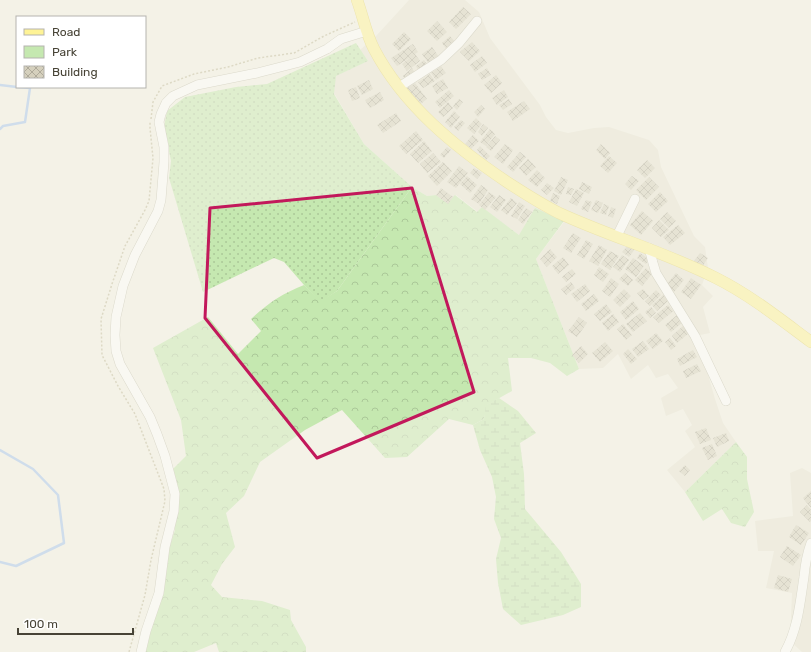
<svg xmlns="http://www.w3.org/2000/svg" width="811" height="652" viewBox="0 0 811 652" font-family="Rubik,sans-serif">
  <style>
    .residential { fill: #e8e5d5 }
    .green { fill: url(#green-dots) }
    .forest { fill: url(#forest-crowns) }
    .wetland { fill: url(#wetland-marsh) }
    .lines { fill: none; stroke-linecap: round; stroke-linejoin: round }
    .stream { stroke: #a3c3f0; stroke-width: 2.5 }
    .building { fill: url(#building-cross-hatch) }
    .minor-casing { stroke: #bfbcaa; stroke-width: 10 }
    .major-casing { stroke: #e4d465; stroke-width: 12 }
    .path { stroke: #c1ba9b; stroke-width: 1.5; stroke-dasharray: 2 2; stroke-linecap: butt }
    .minor { stroke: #fff; stroke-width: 9 }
    .major { stroke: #fef396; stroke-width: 11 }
    .marked { fill: none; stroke: #c2185b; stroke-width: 3; stroke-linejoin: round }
  </style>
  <defs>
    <pattern id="green-dots" width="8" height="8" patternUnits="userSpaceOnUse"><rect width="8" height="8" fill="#c5e8b0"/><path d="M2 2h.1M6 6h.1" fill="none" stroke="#abc898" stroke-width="1.8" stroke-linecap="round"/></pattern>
    <pattern id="forest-crowns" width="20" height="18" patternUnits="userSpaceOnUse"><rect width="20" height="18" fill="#c5e8b0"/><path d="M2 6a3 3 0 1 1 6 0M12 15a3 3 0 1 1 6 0" fill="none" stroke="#abc898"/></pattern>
    <pattern id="wetland-marsh" width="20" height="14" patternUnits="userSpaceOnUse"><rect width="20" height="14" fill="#c5e8b0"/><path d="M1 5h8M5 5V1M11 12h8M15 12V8" fill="none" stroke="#abc898"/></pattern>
    <pattern id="building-cross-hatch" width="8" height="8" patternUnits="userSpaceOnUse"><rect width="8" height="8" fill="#d5d0bd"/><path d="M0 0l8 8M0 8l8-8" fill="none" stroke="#afaa9a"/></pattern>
  </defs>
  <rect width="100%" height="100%" fill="#f4f2e7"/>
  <path class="residential" d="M409,0H465L479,12L490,38L540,105L546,117L556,130L568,133L594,128L609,127L649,140L658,150L661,167L694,236L705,247L708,268L702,285L713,296L703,307L710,333L695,336L700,346L715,399L723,423L736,442L685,492L667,470L695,447L685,431L692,425L683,409L666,416L661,398L678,388L668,374L656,378L648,365L631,379L618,354L603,368L579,369L536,259L564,222L519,235L482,208L478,212L456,195L447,203L436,195L427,196L412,187L364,144L334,93L335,76L368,61L360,50L376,36Z
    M802,468L811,473V652H802L790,641L792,593L766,588L774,551H758L755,521L793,516L790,473Z"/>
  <path class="green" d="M356,43L368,61L336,76L334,94L364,144L412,187L337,291L321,302L304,285L284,262L274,258L203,292L169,178L171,161L164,127L167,111L185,97L236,87L267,84Z"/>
  <path class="forest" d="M412,187L427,196L436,195L447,203L455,195L477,212L482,207L519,235L535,208L564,221L536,259L579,369L567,376L550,363L531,358H508L512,391L487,405L484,419L473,425L449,419L407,457L385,458L342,410L305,430L260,462L244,496L226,513L235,547L222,564L211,585L222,597L262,601L290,610L291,620L306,647V652H219L216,643L194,652H141L150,606L175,530L168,474L186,456L181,420L153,348L208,317L238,354L261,331L251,319C267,304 283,293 304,285L321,301L337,291Z
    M736,442L747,457V479L754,512L745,527L731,523L722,509L703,521L685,492Z"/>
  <path class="wetland" d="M499,398L518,411L536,433L520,443L524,474L525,509L561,552L581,584V607L563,615L521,625L503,609L498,583L496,559L501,538L494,519L496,497L492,477L480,450L473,425L484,419L486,405Z"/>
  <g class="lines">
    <path class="stream" d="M0,85L17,87
      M0,129L3,126L25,122L30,88L17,87
      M0,450L33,469L58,495L64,543L16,566L0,562"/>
  </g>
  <path class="building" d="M463,7L471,14L456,29L449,22Z
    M437,21L447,32L437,41L427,31Z
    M404,32L411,39L399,51L392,44Z
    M450,36L456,43L447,50L442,43Z
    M472,42L480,51L469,61L460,52Z
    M413,44L418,52L415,54L420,61L407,71L402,64L412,56L397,66L391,58Z
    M432,47L439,57L429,64L422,54Z
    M482,56L487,63L475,72L470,65Z
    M424,60L428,66L419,72L416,66Z
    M441,66L446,73L436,80L431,73Z
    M412,68L415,73L406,80L403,76Z
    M487,68L491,75L482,80L478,74Z
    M430,74L435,81L423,88L418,82Z
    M496,75L502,83L491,93L484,85Z
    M443,79L448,88L437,94L432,86Z
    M369,80L373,89L362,95L357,86Z
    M415,83L427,99L418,106L406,89Z
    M356,87L360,98L352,101L348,90Z
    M449,90L454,96L440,108L435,102Z
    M504,90L508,97L497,105L492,98Z
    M380,92L384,100L370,108L365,100Z
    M459,99L463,102L457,110L453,106Z
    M509,99L512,104L503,110L499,105Z
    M524,101L530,109L513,121L507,112Z
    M448,102L453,108L443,117L438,112Z
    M481,105L485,109L478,117L474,112Z
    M454,111L460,117L451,128L445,122Z
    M396,113L401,121L383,133L377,125Z
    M476,118L482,124L474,134L467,128Z
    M461,120L465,123L458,131L454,127Z
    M483,124L488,128L482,136L478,132Z
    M490,129L495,134L486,146L480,142Z
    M416,131L423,140L406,154L399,146Z
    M473,135L479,141L471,149L465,144Z
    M495,136L500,140L491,151L486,147Z
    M424,141L432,151L418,163L410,154Z
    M505,144L513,150L503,164L494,157Z
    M601,144L610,153L605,159L596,150Z
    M480,146L490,156L486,160L477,150Z
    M447,147L451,150L444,158L440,155Z
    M520,152L526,157L513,172L507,167Z
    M433,153L441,162L427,173L420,164Z
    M609,156L617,163L608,173L600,166Z
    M528,159L536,167L526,176L519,168Z
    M647,160L655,168L645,178L637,170Z
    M443,162L452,171L437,186L428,176Z
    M459,166L468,173L456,188L447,182Z
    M474,168L482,173L477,179L470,173Z
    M537,170L545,178L537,187L528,180Z
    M467,176L477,185L470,193L460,184Z
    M632,176L639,181L631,190L625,184Z
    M561,177L568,180L561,195L554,191Z
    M649,177L659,187L646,200L636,190Z
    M582,182L592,187L589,194L579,189Z
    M547,183L554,188L547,195L541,190Z
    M481,185L488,190L479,204L471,199Z
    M568,187L574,189L571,195L566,194Z
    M441,188L453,197L448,204L436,195Z
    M576,189L584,193L577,206L569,202Z
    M489,192L496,197L485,210L479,205Z
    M660,192L668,201L656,212L648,204Z
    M553,193L560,196L557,204L550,201Z
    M499,195L506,200L497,212L490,207Z
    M511,198L517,203L507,215L501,210Z
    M586,200L592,202L588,212L581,209Z
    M596,200L603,203L598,213L591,210Z
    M519,202L525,206L517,219L511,216Z
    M604,204L609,206L606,215L600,213Z
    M611,207L616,209L613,218L608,216Z
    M526,208L532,212L523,224L518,220Z
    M642,211L653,221L641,235L630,225Z
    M667,212L676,221L669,228L660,219Z
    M659,220L669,230L661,237L652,228Z
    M678,225L685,233L670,245L663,237Z
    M573,233L581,238L571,253L563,248Z
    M586,240L593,244L584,259L577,255Z
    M599,245L607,250L598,266L589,261Z
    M628,245L635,249L629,257L622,252Z
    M550,249L557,257L547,267L540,259Z
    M610,251L619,256L610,270L601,264Z
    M640,253L649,259L646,264L637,258Z
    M700,253L708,258L701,268L693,262Z
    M622,255L629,260L620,272L613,267Z
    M563,257L569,265L558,274L552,266Z
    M633,258L644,266L636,277L625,269Z
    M599,267L609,274L603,282L594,275Z
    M646,268L652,274L642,286L635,280Z
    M572,269L576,274L566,282L562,277Z
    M625,273L633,280L628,286L619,279Z
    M676,273L684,280L674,292L666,285Z
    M611,278L619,284L610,297L602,291Z
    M691,278L701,285L691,299L681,292Z
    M571,282L575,288L566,295L561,289Z
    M585,284L590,291L577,302L571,294Z
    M624,289L631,296L620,307L613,300Z
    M643,289L649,296L643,300L637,293Z
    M656,290L661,295L650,306L645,301Z
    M594,294L599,301L586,311L581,304Z
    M663,295L668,301L657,311L652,305Z
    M633,301L639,309L626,320L620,312Z
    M606,304L612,312L600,321L594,314Z
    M668,305L673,311L659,323L653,317Z
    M651,307L656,313L650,318L645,312Z
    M640,313L647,321L633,332L626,324Z
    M613,314L619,322L608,331L602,323Z
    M677,315L683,322L671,332L665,325Z
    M579,317L587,323L577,337L568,331Z
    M623,324L632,335L626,340L617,329Z
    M683,326L689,333L677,343L672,336Z
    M656,333L663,341L653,349L646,341Z
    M670,338L676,346L671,350L665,342Z
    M643,341L649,349L638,357L632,349Z
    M605,342L613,351L600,362L592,353Z
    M581,346L588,354L579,363L572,355Z
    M628,349L637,359L631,364L623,354Z
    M693,350L697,357L680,366L677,359Z
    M697,364L701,371L686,378L683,371Z
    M706,428L711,440L700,444L695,432Z
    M726,433L729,441L717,447L713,438Z
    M712,444L717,456L708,460L702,448Z
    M685,465L690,470L685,476L679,471Z
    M811,491V508L803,498Z
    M807,505L811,510V521L810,522L800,512Z
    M796,525L809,533L801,545L789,537Z
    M787,546L801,555L793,566L780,557Z
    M778,575L792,579L788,592L774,588Z"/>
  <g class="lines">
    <defs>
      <path id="minor" d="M399,87L441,60L459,43L477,21
        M617,236L635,199
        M649,248L653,263L656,273L695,336L726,401
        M141,652L146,631L159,593L165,547L174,511L175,494L165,456L157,434L150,417L120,364L116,351L115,335L116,317L123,286L135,255L158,211L161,200L164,162V147L159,122L161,114L166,103L173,96L197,85L257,73L300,62L327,49L341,39L367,31
        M785,652C798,628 800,603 804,577C805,565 807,554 811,543"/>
      <path id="major" d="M357,0C363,16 366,34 374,49C404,106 455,147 507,182C524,193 541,204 559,213C611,237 665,252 716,278C750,295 780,319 811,342"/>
    </defs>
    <use href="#minor" class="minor-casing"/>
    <use href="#major" class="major-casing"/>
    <path class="path" d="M151,119L153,102L162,86L194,74L228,67L258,58L294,53L324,36L355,22
      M129,652L145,595L151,560L165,501L164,489L135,414L118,386L102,355L101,319L112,284L125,246L145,210L149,201L153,158L150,128V122"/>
    <use href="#minor" class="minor"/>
    <use href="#major" class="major"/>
  </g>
  <path d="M0 0H811V652H0ZM412,188L474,392L317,458L205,318L210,208Z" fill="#f4f2e7" fill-opacity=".55" fill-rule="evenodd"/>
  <path class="marked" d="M412,188L474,392L317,458L205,318L210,208Z"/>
  <rect x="16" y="16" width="130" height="72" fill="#ffffff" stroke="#b5b4af"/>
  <rect x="24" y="29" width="20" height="6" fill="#fef396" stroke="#b5b4af"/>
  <text x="52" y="36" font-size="12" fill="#474336">Road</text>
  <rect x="24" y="46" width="20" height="12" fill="#c5e8b0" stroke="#b5b4af"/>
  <text x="52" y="56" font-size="12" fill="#474336">Park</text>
  <rect x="24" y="66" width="20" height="12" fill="url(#building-cross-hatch)" stroke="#b5b4af"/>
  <text x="52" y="76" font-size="12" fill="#474336">Building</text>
  <path d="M18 628v6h115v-6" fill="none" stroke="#474336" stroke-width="2"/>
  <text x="24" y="628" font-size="12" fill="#474336" stroke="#ffffff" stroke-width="3" paint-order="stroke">100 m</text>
</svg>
